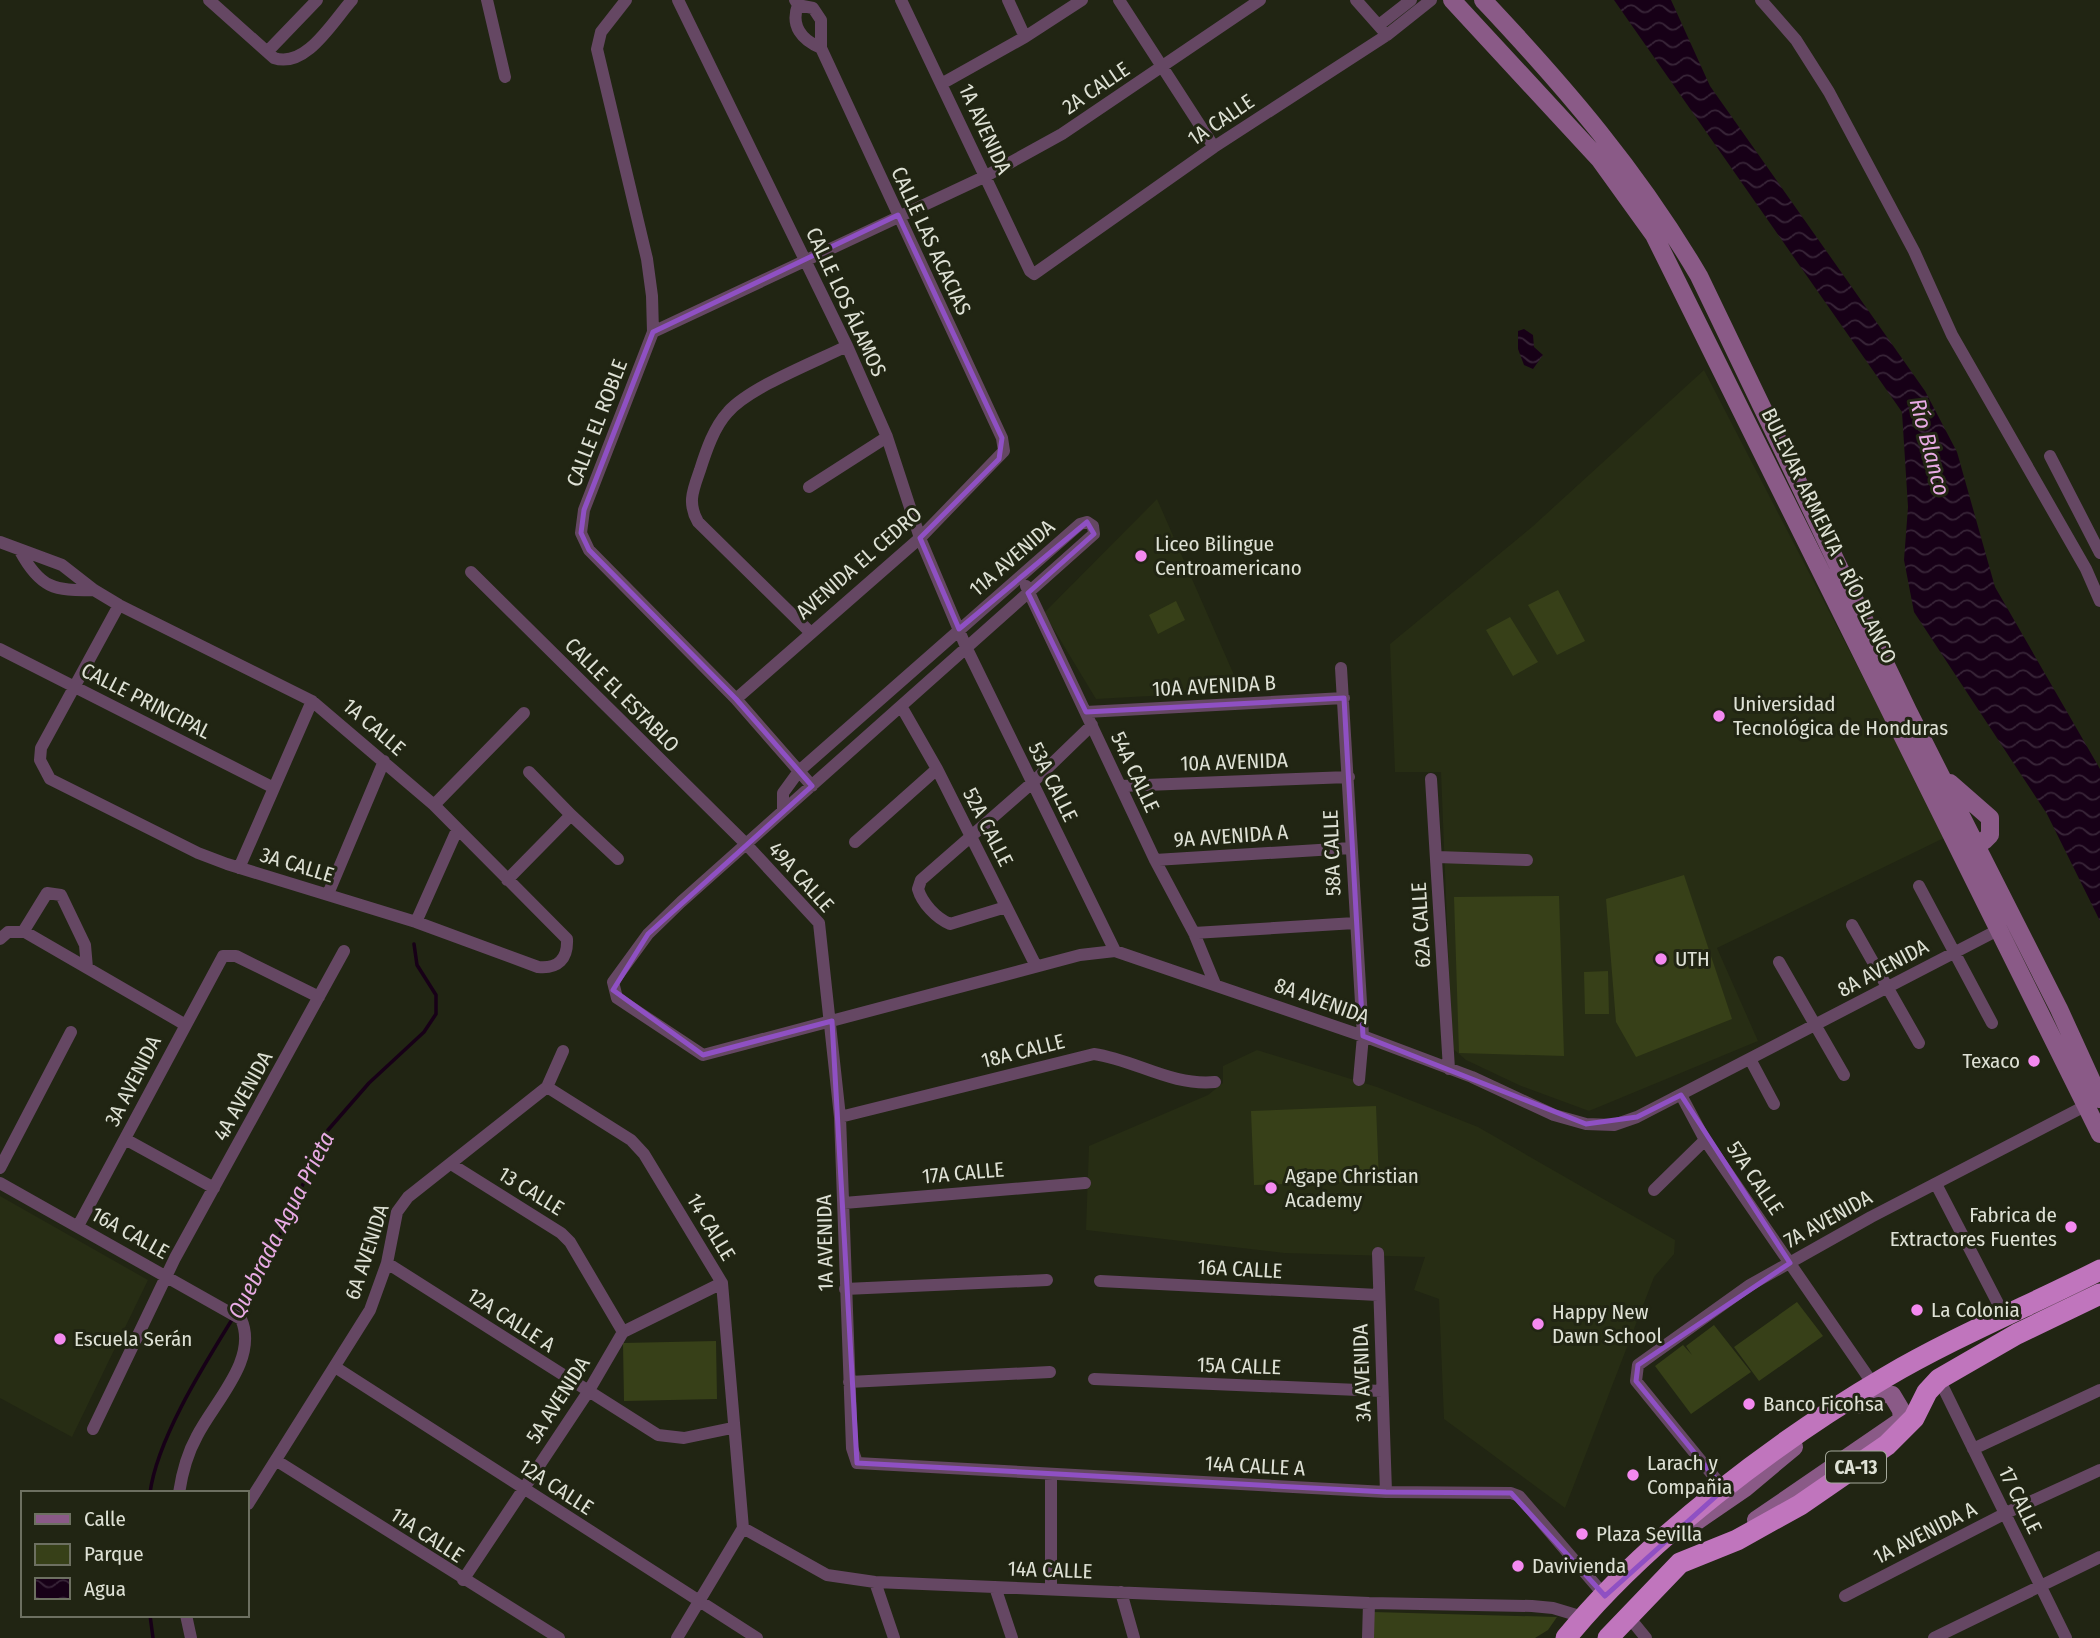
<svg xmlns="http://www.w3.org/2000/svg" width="2100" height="1638" viewBox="0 0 2100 1638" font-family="'Fira Sans Condensed',sans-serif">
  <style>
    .built { fill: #272d14 }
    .park { fill: #374018 }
    .water { fill: url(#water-waves) }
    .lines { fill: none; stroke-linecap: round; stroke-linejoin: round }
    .stream { stroke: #170017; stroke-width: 3.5 }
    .street { stroke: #654763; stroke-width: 12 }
    .secondary { stroke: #8a5a87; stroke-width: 18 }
    .highway { stroke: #c075bd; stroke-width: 21 }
    .marked { fill: none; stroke: #8f50c3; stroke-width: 5; stroke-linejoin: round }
    .poi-dot { fill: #f489f0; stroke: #212513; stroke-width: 2.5 }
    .labels { text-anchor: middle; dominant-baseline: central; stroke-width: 6; stroke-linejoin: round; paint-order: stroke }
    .shield { fill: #212513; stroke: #a5a99b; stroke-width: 2 }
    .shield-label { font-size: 19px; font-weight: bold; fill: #dee1d5 }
    .street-label { font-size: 21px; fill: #dee1d5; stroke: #212513 }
    .poi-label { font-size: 21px; fill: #dee1d5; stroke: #212513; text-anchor: start }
    .water-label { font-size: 23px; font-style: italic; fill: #e8abe4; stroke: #212513 }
  </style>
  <defs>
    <pattern id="water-waves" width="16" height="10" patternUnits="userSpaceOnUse" patternTransform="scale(1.75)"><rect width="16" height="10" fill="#170017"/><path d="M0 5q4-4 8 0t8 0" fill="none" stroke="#382538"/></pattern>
  </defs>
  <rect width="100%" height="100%" fill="#212513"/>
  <path class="built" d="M1704,370L1946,837L1717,948L1758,1041L1589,1111L1521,1086L1466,1060L1452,1048L1441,772H1395L1390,644L1532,527Z
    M1157,499L1241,691L1096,699L1044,613Z
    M1257,1050L1377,1087L1478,1127L1675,1240L1674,1254L1654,1277L1565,1508L1444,1419L1439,1299L1414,1290L1425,1257L1284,1253L1086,1230L1089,1146L1208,1095L1223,1083V1066Z
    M0,1196L148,1280L72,1437L0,1398Z"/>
  <path class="park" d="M1558,590L1585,641L1557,655L1528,605Z
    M1176,601L1185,620L1158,634L1149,615Z
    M1510,617L1538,662L1513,676L1486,630Z
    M1684,875L1732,1019L1636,1057L1616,1022L1606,899Z
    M1559,896L1564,1056L1459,1053L1454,897Z
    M1608,971L1609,1014H1585L1584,972Z
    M1376,1106L1379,1181L1254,1185L1251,1111Z
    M1797,1302L1823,1336L1759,1381L1734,1347Z
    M1714,1325L1751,1372L1691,1414L1655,1366L1683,1345L1692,1355L1686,1346Z
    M716,1341L717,1399L624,1401L623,1343Z
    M1373,1612L1557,1617L1548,1630L1535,1638H1372Z"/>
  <path class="water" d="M1614,0H1671L1710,86L1925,391L1957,452L1995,587L2100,769V921L2047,814L1914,612L1904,560L1908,507L1902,412Z
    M1524,329L1533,335L1534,347L1543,355L1533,369L1524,365L1518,349V331Z"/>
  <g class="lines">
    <path class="stream" d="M237,1312L267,1262L328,1130L369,1083L424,1032L436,1014V995L417,965L414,944
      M150,1493C157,1439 204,1365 233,1318
      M150,1615L153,1638"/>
    <path class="street" d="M209,0L274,58C306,69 333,21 352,0
      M487,0L505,77
      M626,0L601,32L597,49L647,259L652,296L653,332L584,510L581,533L589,550L736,699L812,786
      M678,0L847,346L887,437L920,538L966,647L1115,951
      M901,0L1030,271L1034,274L1214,147L1387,35L1431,0
      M1008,0L1025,37
      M1119,0L1214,147
      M1356,0L1387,35
      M1761,0L1796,40L1829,92L1914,251L1952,335L2086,569L2100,601
      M798,5C790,26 802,40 821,48
      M1379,25L1411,0
      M267,52L317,0
      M943,83L1025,37L1082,0
      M653,332L986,176L1062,134L1260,0
      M2050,456L2100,553
      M809,487L887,437
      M0,542L62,565L94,590L119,605L312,701L434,805L567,939C568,959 558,969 538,967L416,922L227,864L198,853L50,779L40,760L41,748L119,605
      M20,551C40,588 54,591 94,590
      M471,572L746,844L819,923L840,1117L852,1448L857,1463L1386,1492L1511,1493L1519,1496L1605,1596
      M1026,586L1155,860L1194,933L1215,984
      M810,632L698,522C687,503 693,490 700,470C706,451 714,427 728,412C750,387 815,362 847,346
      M0,649L274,788
      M1341,668L1363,1036L1359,1080
      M736,699L920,538L1004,451L1002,438L821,48V20L813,8L798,5L795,0
      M901,706L937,769L1036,966
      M1086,712L1344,698
      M1431,779L1449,1069
      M1121,786L1349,777
      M434,805L524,713
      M783,809V793L799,771L1080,524L1087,522L1093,526L1094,534L681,902L648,934L613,982L617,998L703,1055L1080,955L1115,951L1363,1036L1472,1077L1554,1115L1586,1124L1614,1125L1637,1117L1998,930
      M571,815L618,859
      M855,842L937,769
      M1437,857L1527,860
      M1155,860L1351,848
      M239,868L312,701
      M507,880L571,815L529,772
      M1919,886L1992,1023
      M328,894L384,761
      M1006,907L950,924C936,918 922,903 918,889L921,880L1032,783L1092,725
      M416,922L457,830
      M1852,925L1919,1043
      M23,932L47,893L61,895L85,945L87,968
      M1194,933L1355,923
      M0,939L8,932H25L184,1024
      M1779,962L1844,1075
      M1750,1059L1774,1104
      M547,1087L631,1140L644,1154L722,1283L743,1528
      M1681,1095L1705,1140L1873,1384
      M840,1117L1094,1054C1136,1060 1170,1086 1215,1082
      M125,1139L214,1188
      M451,1164L561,1233L570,1242L623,1332
      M0,1168L71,1032
      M0,1183L241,1319C259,1359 214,1402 197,1436C187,1454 182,1473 179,1493
      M1936,1184L2005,1317
      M1654,1190L1705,1140
      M844,1203L1085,1183
      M78,1226L223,956H236L319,997
      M1378,1253L1386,1492
      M387,1263L658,1435L684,1438L732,1428
      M1100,1281L1378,1295
      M845,1289L1047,1280
      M335,1367L757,1638
      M1094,1379L1382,1391
      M1939,1379L2066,1638
      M849,1382L1050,1372
      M93,1429L175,1258L344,951
      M1973,1449L2100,1390
      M277,1461L559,1638
      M1724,1489L1636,1381L1638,1365L1750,1285L1871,1217L2085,1106
      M248,1504L370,1310L387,1263L397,1212L408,1197L547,1087L563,1051
      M743,1528L827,1575L875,1582L1369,1603L1532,1606L1553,1608L1583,1617
      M463,1580L588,1392L623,1332L722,1283
      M875,1582L894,1638
      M995,1587L1012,1638
      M1051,1587V1475
      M1121,1592L1134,1638
      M1845,1596L2006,1513L2100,1470
      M186,1615L191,1638
      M1628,1616L1646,1638
      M677,1638L743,1528
      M1368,1638L1369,1603
      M1934,1638L2100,1557"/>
    <path class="secondary" d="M1452,0L1600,160L1654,235L2100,1134
      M1483,0C1566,88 1638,172 1699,276L1908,711L2059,1009L2100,1099
      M1950,783L1990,818V835L1984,841L1968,842
      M1756,1520L1902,1420L1901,1410L1892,1395L1880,1393L1858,1405
      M1697,1521L1745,1488L1794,1447"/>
    <path class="highway" d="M1566,1638C1646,1540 1777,1441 1886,1377C1952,1338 2031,1305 2100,1270
      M1608,1638L1680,1563L1737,1540L1800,1505L1887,1445L1914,1418L1927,1392L1939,1379L2017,1334L2100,1294"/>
  </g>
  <path class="marked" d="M898,215L1002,438L999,459L920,538L959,629L1087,522L1094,534L1028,593L1086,712L1344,698L1363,1036L1586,1124L1637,1117L1681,1095L1790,1263L1638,1365L1636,1381L1724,1489L1605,1596L1511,1493L1386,1492L857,1463L832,1021L703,1055L613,990L648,934L812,786L736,699L589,550L581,533L584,510L653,332Z"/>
  <g class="poi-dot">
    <circle cx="1141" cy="556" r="7"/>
    <circle cx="1719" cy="716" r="7"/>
    <circle cx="1661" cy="959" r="7"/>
    <circle cx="2034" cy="1061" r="7"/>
    <circle cx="1271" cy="1188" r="7"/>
    <circle cx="2071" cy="1227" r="7"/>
    <circle cx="1917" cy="1310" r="7"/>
    <circle cx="1538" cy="1324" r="7"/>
    <circle cx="60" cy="1339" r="7"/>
    <circle cx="1749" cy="1404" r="7"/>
    <circle cx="1633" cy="1475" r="7"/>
    <circle cx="1582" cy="1534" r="7"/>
    <circle cx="1518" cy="1566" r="7"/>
  </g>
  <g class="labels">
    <rect class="shield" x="1826" y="1451.5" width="60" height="31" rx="5"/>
    <g class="shield-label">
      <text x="1856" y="1467">CA-13</text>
    </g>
    <g class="street-label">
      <text transform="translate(1096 88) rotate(-34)">2A CALLE</text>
      <text transform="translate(1221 120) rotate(-34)">1A CALLE</text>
      <text transform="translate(985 129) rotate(65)">1A AVENIDA</text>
      <text transform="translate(931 241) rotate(65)">CALLE LAS ACACIAS</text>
      <text transform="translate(846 302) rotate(65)">CALLE LOS ÁLAMOS</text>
      <text transform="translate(597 423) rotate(-69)">CALLE EL ROBLE</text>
      <text transform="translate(1829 536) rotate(64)">BULEVAR ARMENTA - RÍO BLANCO</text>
      <text transform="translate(1012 558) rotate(-41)">11A AVENIDA</text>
      <text transform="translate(859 563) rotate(-41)">AVENIDA EL CEDRO</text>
      <text transform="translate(1214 686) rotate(-3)">10A AVENIDA B</text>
      <text transform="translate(622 695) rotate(45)">CALLE EL ESTABLO</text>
      <text transform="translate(146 701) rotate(27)">CALLE PRINCIPAL</text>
      <text transform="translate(374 727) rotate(41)">1A CALLE</text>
      <text transform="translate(1234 762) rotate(-2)">10A AVENIDA</text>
      <text transform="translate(1135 772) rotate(65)">54A CALLE</text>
      <text transform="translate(1053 782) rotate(64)">53A CALLE</text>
      <text transform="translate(988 827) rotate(63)">52A CALLE</text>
      <text transform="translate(1231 836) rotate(-4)">9A AVENIDA A</text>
      <text transform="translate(1332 853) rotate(-92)">58A CALLE</text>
      <text transform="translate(297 865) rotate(17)">3A CALLE</text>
      <text transform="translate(801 877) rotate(48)">49A CALLE</text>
      <text transform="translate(1421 925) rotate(-93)">62A CALLE</text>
      <text transform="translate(1883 968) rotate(-28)">8A AVENIDA</text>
      <text transform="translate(1322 1001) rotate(20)">8A AVENIDA</text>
      <text transform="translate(1023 1051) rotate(-14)">18A CALLE</text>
      <text transform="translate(133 1081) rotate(-63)">3A AVENIDA</text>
      <text transform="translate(243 1096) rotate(-61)">4A AVENIDA</text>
      <text transform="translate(963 1173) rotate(-5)">17A CALLE</text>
      <text transform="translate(1755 1178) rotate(56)">57A CALLE</text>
      <text transform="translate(531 1191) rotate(32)">13 CALLE</text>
      <text transform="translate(1828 1219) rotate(-29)">7A AVENIDA</text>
      <text transform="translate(711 1227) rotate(59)">14 CALLE</text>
      <text transform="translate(130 1233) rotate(29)">16A CALLE</text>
      <text transform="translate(825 1243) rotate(-91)">1A AVENIDA</text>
      <text transform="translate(367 1252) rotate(-72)">6A AVENIDA</text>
      <text transform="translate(1240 1269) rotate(3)">16A CALLE</text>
      <text transform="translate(511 1320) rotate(33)">12A CALLE A</text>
      <text transform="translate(1239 1366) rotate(2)">15A CALLE</text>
      <text transform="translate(1362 1373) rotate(-92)">3A AVENIDA</text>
      <text transform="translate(558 1400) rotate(-57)">5A AVENIDA</text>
      <text transform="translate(1255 1466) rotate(3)">14A CALLE A</text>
      <text transform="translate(556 1487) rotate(33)">12A CALLE</text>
      <text transform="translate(2020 1500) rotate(64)">17 CALLE</text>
      <text transform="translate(1925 1533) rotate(-27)">1A AVENIDA A</text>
      <text transform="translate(427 1535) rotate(33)">11A CALLE</text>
      <text transform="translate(1050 1570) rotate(2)">14A CALLE</text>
    </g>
    <g class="poi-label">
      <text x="1155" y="544">Liceo Bilingue<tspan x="1155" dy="24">Centroamericano</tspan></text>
      <text x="1733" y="704">Universidad<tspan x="1733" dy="24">Tecnológica de Honduras</tspan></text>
      <text x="1675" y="959">UTH</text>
      <text x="2020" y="1061" text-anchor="end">Texaco</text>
      <text x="1285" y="1176">Agape Christian<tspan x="1285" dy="24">Academy</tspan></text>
      <text x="2057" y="1215" text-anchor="end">Fabrica de<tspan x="2057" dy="24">Extractores Fuentes</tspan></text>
      <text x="1931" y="1310">La Colonia</text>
      <text x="1552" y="1312">Happy New<tspan x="1552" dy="24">Dawn School</tspan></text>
      <text x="74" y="1339">Escuela Serán</text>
      <text x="1763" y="1404">Banco Ficohsa</text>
      <text x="1647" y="1463">Larach y<tspan x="1647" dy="24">Compañia</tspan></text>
      <text x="1596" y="1534">Plaza Sevilla</text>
      <text x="1532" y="1566">Davivienda</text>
    </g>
    <g class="water-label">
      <text transform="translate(1930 447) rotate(75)">Río Blanco</text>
      <text transform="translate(281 1225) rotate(-63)">Quebrada Agua Prieta</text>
    </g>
  </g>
  <rect x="21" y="1491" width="228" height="126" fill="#212513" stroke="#6d7061" stroke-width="2"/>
  <rect x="35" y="1514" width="35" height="10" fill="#8a5a87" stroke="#6d7061" stroke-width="2"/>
  <text x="84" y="1526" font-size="21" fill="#dee1d5">Calle</text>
  <rect x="35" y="1544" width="35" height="21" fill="#374018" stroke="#6d7061" stroke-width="2"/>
  <text x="84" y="1561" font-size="21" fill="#dee1d5">Parque</text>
  <rect x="35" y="1578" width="35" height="21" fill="url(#water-waves)" stroke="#6d7061" stroke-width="2"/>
  <text x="84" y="1596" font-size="21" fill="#dee1d5">Agua</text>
</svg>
